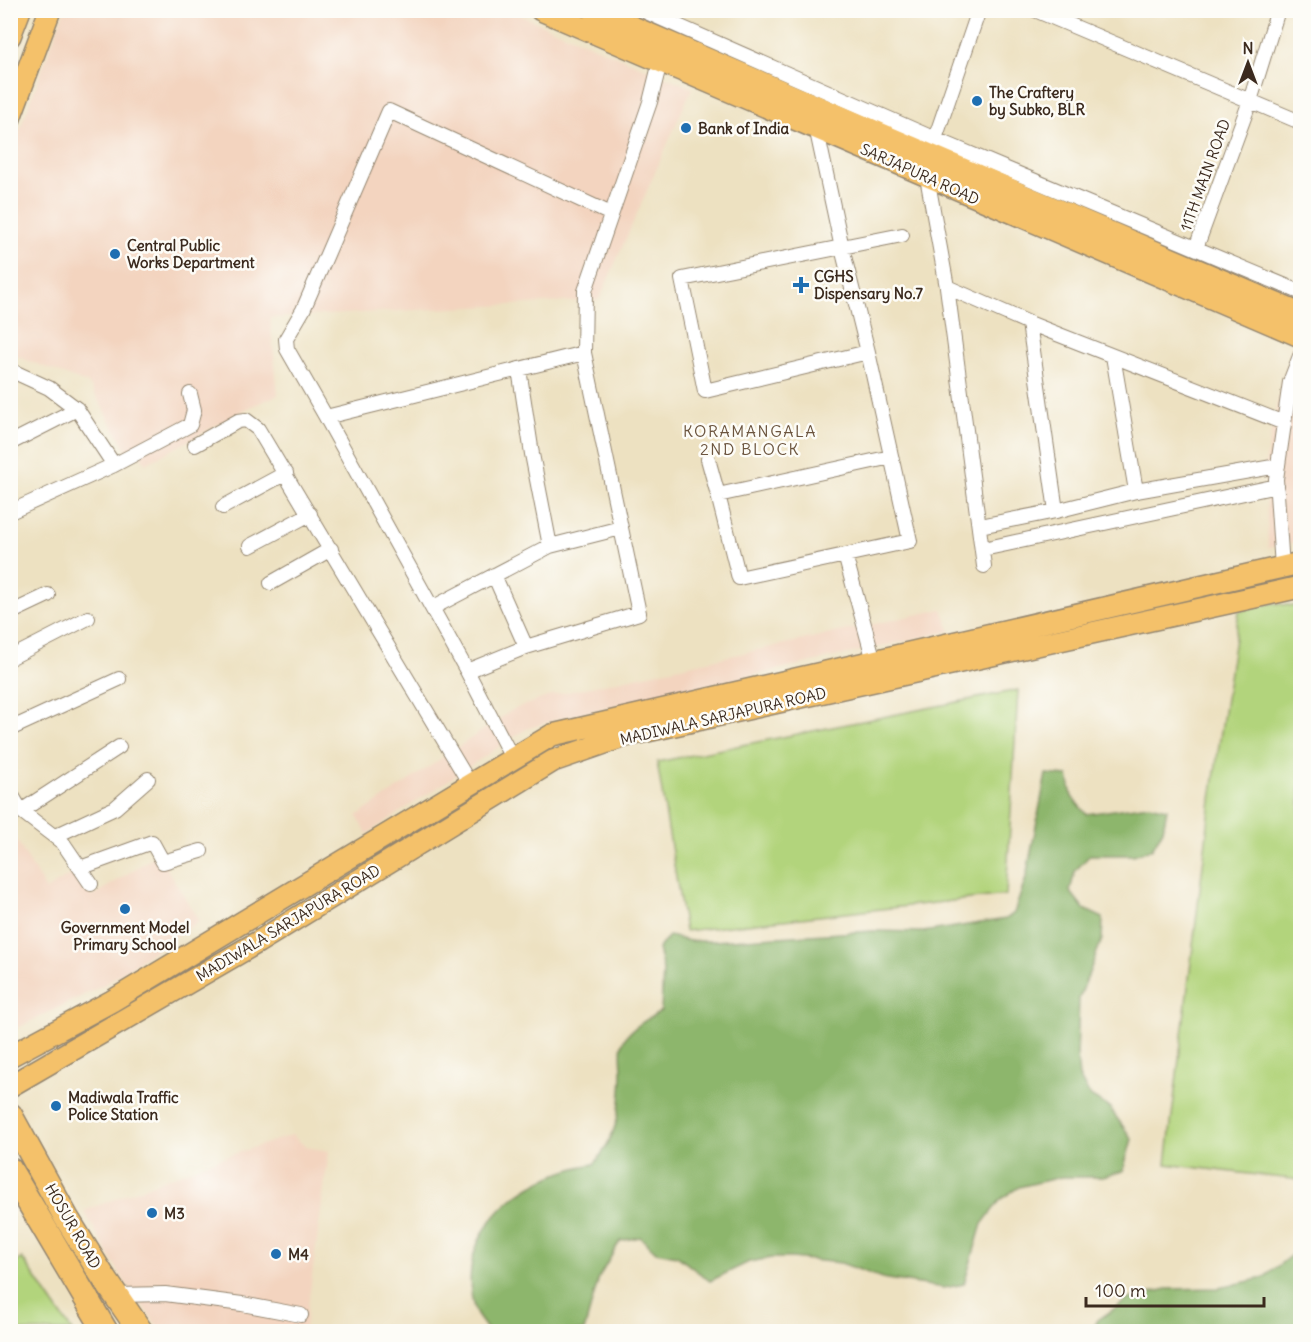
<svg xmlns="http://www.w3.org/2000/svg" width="1311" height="1342" viewBox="0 0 1311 1342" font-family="Delius,sans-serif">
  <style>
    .built { fill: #f3d4bf }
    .green { fill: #b2d47c; stroke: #767f4d; stroke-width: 1.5 }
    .forest { fill: #8db66c; stroke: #647045; stroke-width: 1.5 }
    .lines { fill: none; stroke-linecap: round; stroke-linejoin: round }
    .street-casing { stroke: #948670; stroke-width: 16 }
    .primary-casing { stroke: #948670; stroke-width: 24 }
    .highway-casing { stroke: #948670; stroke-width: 27 }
    .street { stroke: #fff; stroke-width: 14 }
    .primary { stroke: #f4c16b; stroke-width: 21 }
    .highway { stroke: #f4c16b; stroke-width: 24 }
    .poi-dot { fill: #1f6fb2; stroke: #fdfcf7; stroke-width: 2 }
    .labels { text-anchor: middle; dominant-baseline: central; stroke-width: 5; stroke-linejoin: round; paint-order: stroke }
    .poi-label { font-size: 15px; font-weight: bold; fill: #3b2a1e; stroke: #fdfcf7; text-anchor: start }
    .street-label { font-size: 15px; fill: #3b2a1e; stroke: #fdfcf7 }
    .neighbourhood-label { font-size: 16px; letter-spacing: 1.5px; fill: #6c553f; stroke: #fdfcf7 }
  </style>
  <rect width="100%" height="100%" fill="#fdfcf7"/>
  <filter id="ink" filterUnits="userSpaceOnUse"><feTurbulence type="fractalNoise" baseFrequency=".0167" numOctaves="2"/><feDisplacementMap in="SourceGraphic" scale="12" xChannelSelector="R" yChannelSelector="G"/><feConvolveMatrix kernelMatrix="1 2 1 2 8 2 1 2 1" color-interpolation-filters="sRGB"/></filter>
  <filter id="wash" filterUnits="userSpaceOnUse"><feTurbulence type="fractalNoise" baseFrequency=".008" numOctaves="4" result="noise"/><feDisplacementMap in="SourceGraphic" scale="24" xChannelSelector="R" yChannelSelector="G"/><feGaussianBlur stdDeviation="1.35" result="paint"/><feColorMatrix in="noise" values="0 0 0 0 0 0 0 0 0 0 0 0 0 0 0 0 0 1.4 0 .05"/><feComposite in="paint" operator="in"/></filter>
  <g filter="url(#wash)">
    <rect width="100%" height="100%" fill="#ede1c1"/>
    <path class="built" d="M64,11H510L692,88L599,300L270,318L278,395L252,406L146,464L140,454L131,458L89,384L11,354V153Z
      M1298,340L1300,341V541L1268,548L1265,465L1282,381Z
      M942,609L950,631L566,717L526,729L367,834L357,816L514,709L550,696Z
      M10,829L46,890L76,871L92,897L158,854L199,921L102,986L11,1031Z
      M292,1135L306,1147L329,1151L305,1328L329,1331H161L124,1281L84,1211L215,1160Z"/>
    <path class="green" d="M1273,603L1300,607V1180L1166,1164L1212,792L1239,611Z
      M1018,690L1006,895L685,931L657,762Z
      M22,1258L72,1331H11V1266Z"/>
    <path class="forest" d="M1046,774L1068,776L1072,797L1086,814L1149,805L1167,809L1163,830L1152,849L1133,855H1090L1075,871L1070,891L1084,909L1103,918L1102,939L1079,999L1077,1056L1079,1077L1090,1096L1109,1107L1132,1139L1123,1171L1103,1177H1061L1019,1187L1001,1199L982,1224L964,1284L944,1288L882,1278L841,1263L791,1258H771L749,1262L710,1281L677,1256L656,1252L640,1237L620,1241L599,1277L584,1331H488C484,1323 476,1317 474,1308C453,1229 524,1175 594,1164C618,1135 621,1109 622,1072C622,1064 620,1052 622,1044C627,1030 649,1018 661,1011L663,970L658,949L669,936L690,941H713L873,931L923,932L1006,919L1014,913L1026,878Z
      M1300,1248V1331H1091L1098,1320L1127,1300L1146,1294L1167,1289L1219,1288L1263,1278Z"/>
  </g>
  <g filter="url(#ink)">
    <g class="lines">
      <defs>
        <path id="street" d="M642,10L935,139L1300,292
          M1035,10L1300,122
          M816,127L842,248L868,352L705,391L682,279L902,235
          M935,139L979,10
          M929,171L927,177L947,287L984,566
          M1196,248L1250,101L1278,10
          M947,287L1029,323L1284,423
          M1029,323L1056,511
          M868,352L910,541L739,578L718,495L891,457
          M584,353L639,613L526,647L467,671L326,417L584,353L585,291L650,102L660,62
          M1113,356L1136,491
          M519,369L532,454L550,546
          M10,370L49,388L77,409L114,465
          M326,417L287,349L286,339L303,310L389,111L611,214
          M10,443L77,409
          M195,445L238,421L246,420L258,429L470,784
          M708,459L718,495
          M223,507L286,473
          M10,512L114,465L190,425L194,410L190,394
          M980,526L1056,511L1136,491L1278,466
          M250,546L310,514
          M983,549L1277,486
          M845,555L874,661
          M1282,567L1276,479L1290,382L1300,356
          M494,575L526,647
          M271,583L331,549
          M432,608L550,546L621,528
          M10,613L48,595
          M10,658L88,618
          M467,671L512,758
          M10,729L119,679
          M10,792L21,811L63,843L91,884
          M21,811L119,747
          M55,836L115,808L148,779
          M80,868L152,842L163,862L201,851
          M117,1295L165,1294L242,1304L301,1315"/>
        <path id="primary" d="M541,10L1300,336
          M593,10L1300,314
          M10,36L20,10
          M10,118L50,10
          M10,1056L112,1001L552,735L1300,563
          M10,1086L258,942L553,761L625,736L1300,587"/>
        <path id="highway" d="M10,1115L66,1217L102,1275L141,1332
          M10,1170L106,1332"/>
      </defs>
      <use href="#street" class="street-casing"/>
      <use href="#primary" class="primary-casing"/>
      <use href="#highway" class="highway-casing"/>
      <use href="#street" class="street"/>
      <use href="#primary" class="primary"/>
      <use href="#highway" class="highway"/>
    </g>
  </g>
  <g class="poi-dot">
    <circle cx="977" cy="101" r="6"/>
    <circle cx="686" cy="128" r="6"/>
    <circle cx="115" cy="254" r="6"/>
    <path d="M798 276h6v6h6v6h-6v6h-6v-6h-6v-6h6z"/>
    <circle cx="125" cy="909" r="6"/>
    <circle cx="56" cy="1106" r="6"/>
    <circle cx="152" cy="1213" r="6"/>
    <circle cx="276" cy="1254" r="6"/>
  </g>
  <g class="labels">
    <g class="poi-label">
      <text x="989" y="92">The Craftery<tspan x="989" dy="17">by Subko, BLR</tspan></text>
      <text x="698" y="128">Bank of India</text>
      <text x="127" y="245">Central Public<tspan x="127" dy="17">Works Department</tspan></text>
      <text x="814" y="276">CGHS<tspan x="814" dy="17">Dispensary No.7</tspan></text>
      <text x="125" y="927" text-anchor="middle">Government Model<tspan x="125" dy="17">Primary School</tspan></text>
      <text x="68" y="1097">Madiwala Traffic<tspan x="68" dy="17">Police Station</tspan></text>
      <text x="164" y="1213">M3</text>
      <text x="288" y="1254">M4</text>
    </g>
    <g class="street-label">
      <text transform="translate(920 174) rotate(24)">SARJAPURA ROAD</text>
      <text transform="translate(1205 175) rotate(-70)">11TH MAIN ROAD</text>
      <text transform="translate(723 716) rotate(-13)">MADIWALA SARJAPURA ROAD</text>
      <text transform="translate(288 923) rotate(-31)">MADIWALA SARJAPURA ROAD</text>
      <text transform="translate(73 1226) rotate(60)">HOSUR ROAD</text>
    </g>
    <g class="neighbourhood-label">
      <text x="750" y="431">KORAMANGALA<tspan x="750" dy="18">2ND BLOCK</tspan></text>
    </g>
  </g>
  <rect width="1311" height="1342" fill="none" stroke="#fdfcf7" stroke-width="36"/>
  <g transform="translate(1248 63)" stroke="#fdfcf7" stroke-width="4.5" paint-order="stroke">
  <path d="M0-4.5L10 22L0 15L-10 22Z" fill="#3b2a1e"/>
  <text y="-9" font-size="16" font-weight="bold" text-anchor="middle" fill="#3b2a1e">N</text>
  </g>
  <path d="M1086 1297v9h178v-9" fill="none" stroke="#3b2a1e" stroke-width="3"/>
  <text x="1095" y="1297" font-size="18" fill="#3b2a1e" stroke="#fdfcf7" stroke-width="4.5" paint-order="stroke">100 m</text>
</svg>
